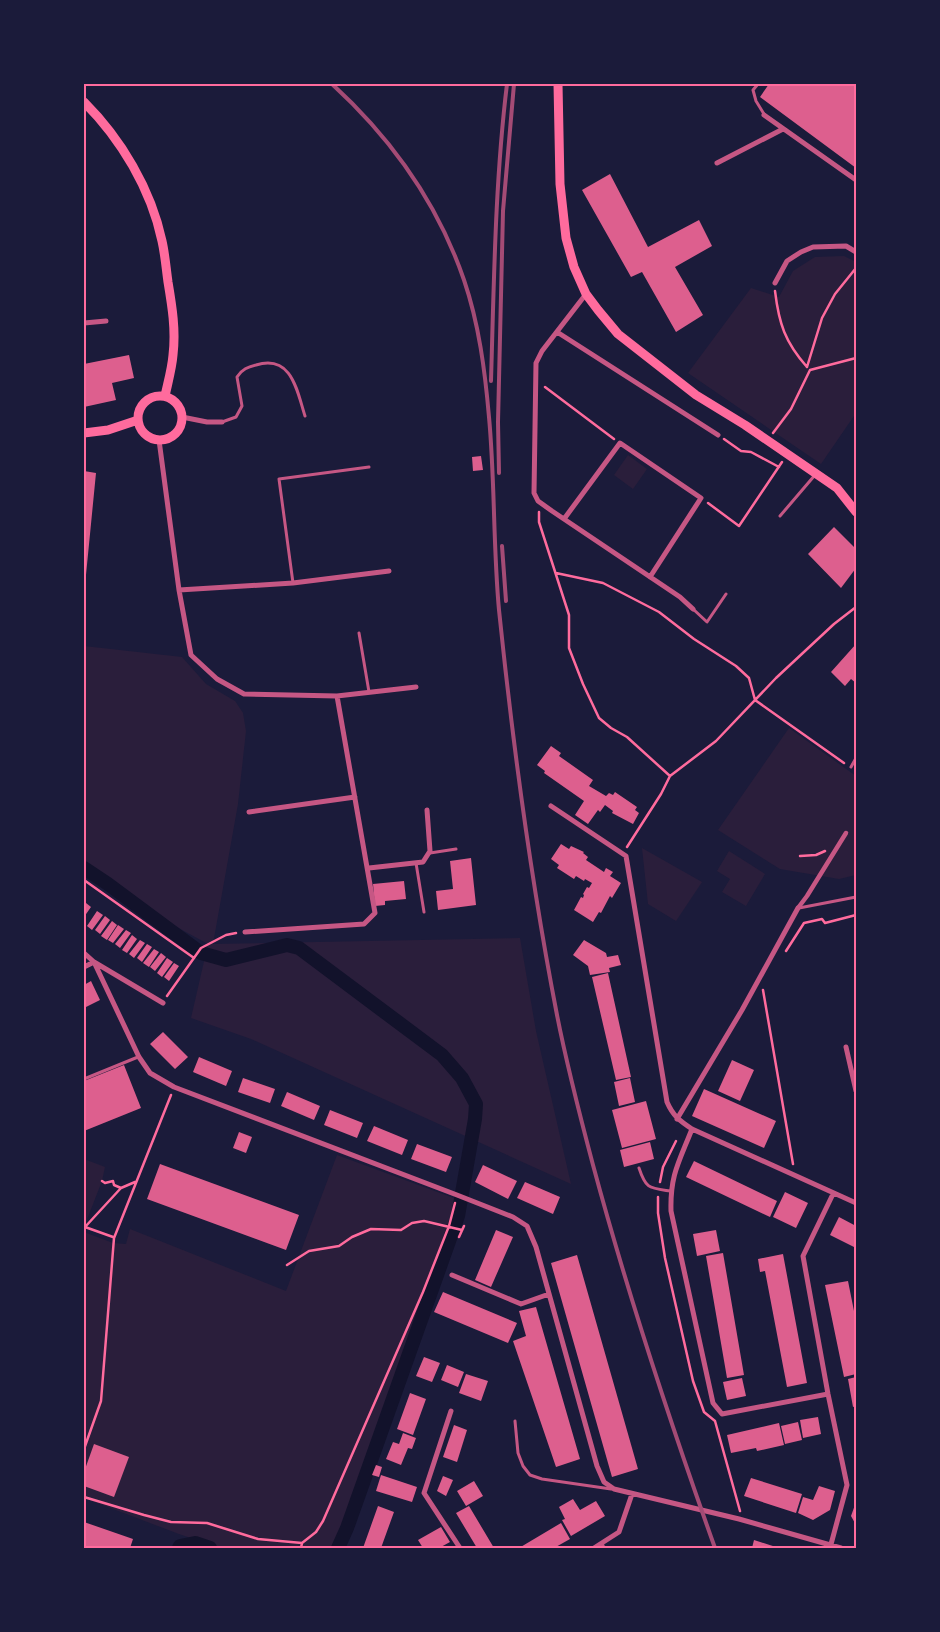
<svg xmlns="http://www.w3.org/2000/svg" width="940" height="1632" viewBox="0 0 940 1632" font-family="'Roboto Condensed',sans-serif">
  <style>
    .green { fill: #2a1e3b }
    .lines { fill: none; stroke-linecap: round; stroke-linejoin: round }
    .canal { stroke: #12122b; stroke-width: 14 }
    .building { fill: #dd5f8e }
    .path { stroke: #ff6b9d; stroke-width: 2.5 }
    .service { stroke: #c65784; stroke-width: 3 }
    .pedestrian { stroke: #c65784; stroke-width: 4.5 }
    .minor { stroke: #c65784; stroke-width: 5 }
    .secondary { stroke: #ff6b9d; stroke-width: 9 }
    .rail { stroke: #a44b75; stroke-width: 4 }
    .neatline { fill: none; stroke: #ff6b9d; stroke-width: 2 }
  </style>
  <rect width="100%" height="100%" fill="#1b1b3a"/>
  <path class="green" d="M844,256L856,262V413L821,464L688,373L751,288L779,297L793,271L815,257Z
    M628,455L647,469L633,489L614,475Z
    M84,646L182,657L206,684L235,701L243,713L246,731L238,804L213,944L520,938L536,1031L571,1184L251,1039L191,1018L208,944L160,918L118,886L84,864Z
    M789,728L856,776V875L839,879L780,869L718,830Z
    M642,848L702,882L676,921L648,904Z
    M729,851L765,874L746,906L722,892L730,879L717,871Z
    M337,1155L462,1201L460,1221L342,1548H220L179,1534L84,1498V1232L113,1243L126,1244L130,1229L286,1291Z
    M84,1159L105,1167L102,1181L86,1222L84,1221Z"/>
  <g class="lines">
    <path class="canal" d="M84,868L108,884L201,953L226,960L287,945L299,948L442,1055L462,1078L476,1104L475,1119L458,1216L347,1528L338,1548
      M179,1548L180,1546L195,1543L210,1548"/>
  </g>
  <path class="building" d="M769,84H856V168L760,97Z
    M610,174L648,247L699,220L712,246L675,267L703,315L676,332L642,272L631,277L582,190Z
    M129,355L134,378L112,383L116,400L84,407V364Z
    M481,456L483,470L473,471L472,457Z
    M84,471L96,473L85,585H84Z
    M834,527L856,549V568L841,588L808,554Z
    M856,644V683L851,679L845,686L831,672Z
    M551,746L561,753L559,756L593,780L589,786L606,796L609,793L613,795L615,792L637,807L635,810L639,813L633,824L612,813L613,811L605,805L600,812L598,810L588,824L575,815L584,801L544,773L545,771L537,765Z
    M561,844L569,849L571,846L584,852L583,853L588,857L586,860L604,872L606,868L613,872L610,876L621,883L612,898L610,896L601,913L599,912L593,922L574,910L581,897L583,898L584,895L583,894L587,887L589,888L592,883L585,879L584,881L576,876L574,879L557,868L559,865L551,859Z
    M471,858L476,905L438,910L436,891L453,889L450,861Z
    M404,881L406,899L385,901V905L375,906L373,884Z
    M86,903L91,907L84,917V906Z
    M97,911L103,915L92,930L87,926Z
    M105,916L110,920L100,934L95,930Z
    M112,921L117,925L107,940L101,936Z
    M118,925L124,929L113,943L108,940Z
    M126,930L131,933L120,948L115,944Z
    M132,935L137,939L127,953L122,950Z
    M140,940L145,943L134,958L129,954Z
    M584,940L606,953L607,957L618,955L621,965L609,968L610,972L590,975L588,966L573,955Z
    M147,944L152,947L142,962L137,958Z
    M154,949L159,952L149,967L143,963Z
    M161,953L166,957L155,971L150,967Z
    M167,958L173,962L162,977L157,973Z
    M174,963L179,966L169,981L164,977Z
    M608,973L631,1077L616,1080L592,977Z
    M91,981L100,1000L86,1007L84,1002V985Z
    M163,1032L188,1057L175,1069L150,1044Z
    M199,1057L232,1071L226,1086L193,1072Z
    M732,1060L754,1070L740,1101L718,1091Z
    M124,1065L141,1108L84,1131V1081Z
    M243,1078L275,1089L270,1103L238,1092Z
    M630,1078L635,1102L619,1106L614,1082Z
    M704,1089L776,1121L764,1148L692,1116Z
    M287,1092L320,1106L314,1120L281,1106Z
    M646,1101L656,1139L622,1148L612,1110Z
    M330,1110L363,1123L357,1138L324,1125Z
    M374,1126L408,1140L402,1155L367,1141Z
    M239,1132L252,1137L246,1153L233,1148Z
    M650,1142L654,1159L624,1167L620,1150Z
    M417,1144L452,1157L446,1172L411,1159Z
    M694,1161L777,1201L770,1217L686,1177Z
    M160,1164L299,1215L286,1250L147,1199Z
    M483,1165L517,1181L508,1199L475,1182Z
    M525,1182L560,1197L553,1214L517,1198Z
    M785,1192L808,1203L796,1228L773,1217Z
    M839,1217L856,1226V1248L830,1235Z
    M496,1230L513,1237L491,1287L475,1280Z
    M716,1230L720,1251L697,1256L693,1234Z
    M723,1253L744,1375L727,1378L706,1256Z
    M783,1254L807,1383L787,1387L765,1271L760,1272L758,1259Z
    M577,1255L638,1469L612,1477L551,1263Z
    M848,1281L856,1321V1374L844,1377L825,1285Z
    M443,1292L517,1323L508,1343L434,1312Z
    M536,1307L580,1459L556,1467L513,1341L526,1336L519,1311Z
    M424,1357L440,1363L432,1382L416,1376Z
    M447,1365L464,1372L458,1387L441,1380Z
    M466,1374L488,1381L481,1401L459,1393Z
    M856,1377V1406L853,1407L848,1379Z
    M742,1378L746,1396L727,1400L723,1382Z
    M410,1393L426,1399L413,1435L397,1429Z
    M818,1417L821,1434L803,1438L800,1420Z
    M798,1422L802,1440L785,1444L781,1426Z
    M779,1423L784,1445L757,1451L756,1448L731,1453L727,1435Z
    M454,1425L467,1430L457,1462L443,1457Z
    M403,1433L416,1438L412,1449L408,1448L401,1465L386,1459L393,1442L399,1444Z
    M94,1444L129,1457L114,1497L84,1486V1472Z
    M376,1465L382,1467L379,1477L372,1475Z
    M381,1475L417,1487L412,1502L376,1491Z
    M443,1476L453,1480L446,1496L437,1491Z
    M751,1478L802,1494L796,1513L744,1496Z
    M474,1481L483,1496L466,1506L457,1491Z
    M819,1486L835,1491L830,1510L813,1520L798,1513L803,1497L813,1500Z
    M573,1499L580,1510L596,1501L605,1516L571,1536L562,1520L565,1519L559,1507Z
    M856,1502V1525L851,1516Z
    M378,1506L394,1512L381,1548H363Z
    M469,1506L494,1548H477L456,1513Z
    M84,1522L133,1539L130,1548H84Z
    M561,1523L570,1539L554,1548H519Z
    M441,1527L450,1542L439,1548H423L418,1540Z
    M754,1540L779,1548H752Z"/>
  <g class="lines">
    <path class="path" d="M775,291C779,324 785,342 807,367
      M807,367L822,318L835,294L856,268
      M545,387L614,439
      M773,433L791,409L810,370L856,358
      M724,439L741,451L751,452L779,467
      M708,503L739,526L782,462
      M539,512V522L569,615V648L583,684L599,718L611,728L627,737L670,776L716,741L776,678L834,624L856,607
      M556,573L603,583L659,612L694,639L736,666L749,678L755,700L844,763
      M627,847L661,794L670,776
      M800,856L816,855L825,851
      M84,880L194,958
      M786,951L804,923L822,919L825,923L856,915
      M763,990L793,1164
      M167,996L201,948L226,935L236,933
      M102,1181L105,1183L113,1181L114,1185L121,1188
      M660,1182L663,1167L676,1141
      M658,1197V1213L665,1258L693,1381L704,1412L715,1421L740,1511
      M85,1227L121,1188L135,1182
      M85,1227L113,1237
      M459,1237L464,1226
      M287,1265L309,1251L339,1246L352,1237L371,1229L401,1230L412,1223L424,1221L462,1230
      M84,1449L101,1401L114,1238L171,1095
      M84,1497L144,1515L171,1522L207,1523L258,1539L302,1543L316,1532L323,1521L423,1292L449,1226L455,1203
      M301,1548L302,1543"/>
    <path class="service" d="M758,84L753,90L756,101L764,114
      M222,422L236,417L242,406L237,377C242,369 248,367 256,365C292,354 297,391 305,416
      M780,516L815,475
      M293,583L279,479L369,467
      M693,609L707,622L726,594
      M359,633L369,692
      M851,767L856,758
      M430,853L456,849
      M416,863L424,912
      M799,908L856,897
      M84,1079L138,1057
      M639,1168C646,1189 649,1188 670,1191
      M515,1421L518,1453L523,1466L530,1475L542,1479L611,1489
      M602,1543L604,1548"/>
    <path class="pedestrian" d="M798,908L807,896L846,833"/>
    <path class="minor" d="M764,115L856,180
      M717,163L783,129
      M775,283L787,261L801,252L813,247L846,246L856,252
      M586,294L542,351L536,363L534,493L538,501L552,511L680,597L693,609
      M84,323L106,321
      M557,332L718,435
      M182,417L207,422H222
      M159,440L179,590L191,655L217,679L244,694L337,696L375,913L364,924L245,932
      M564,519L620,443L701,498L650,577
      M179,590L293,583L389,571
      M337,696L416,687
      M551,806L626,856L667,1102C673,1116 680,1121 692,1129L856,1203
      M249,812L355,797
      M369,868L423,862L430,851L427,810
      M84,953L94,962L163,1003
      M94,962L139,1057L150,1073L174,1087L457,1195L513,1217L527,1226L536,1247L597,1466L604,1482L614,1489L739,1519L841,1548
      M84,967L94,962
      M846,1047L856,1091
      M677,1119L742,1010L798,908
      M692,1129C679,1162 670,1175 671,1211L713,1403L722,1414L828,1394
      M452,1275L521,1304L549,1294
      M451,1411L424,1493L460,1548
      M594,1548L619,1532L632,1494
      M830,1548L847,1485L828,1394L803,1256L833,1194"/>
    <path class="secondary" d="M558,84L560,184L566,238L574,267L586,294L598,310L618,334L696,395L745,425L837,488L856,512
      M84,102C121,139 151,189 162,241C165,254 166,268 168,282C172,306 176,330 173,355C172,368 168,382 165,396
      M138 418a22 22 0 1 1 44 0a22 22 0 1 1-44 0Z
      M84,433L108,430L138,420"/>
    <path class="rail" d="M332,84C391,138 438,204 464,280C479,324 485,371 489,417C495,481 493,545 499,610C513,746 531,881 557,1015C567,1066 580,1116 593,1165C628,1295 670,1422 715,1548
      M491,381C494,282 495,182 507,84
      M499,473L498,422L503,211L514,84
      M502,546L506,601"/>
  </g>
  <rect width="940" height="1632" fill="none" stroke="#1b1b3a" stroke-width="170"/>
  <rect x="85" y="85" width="770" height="1462" class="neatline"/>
</svg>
